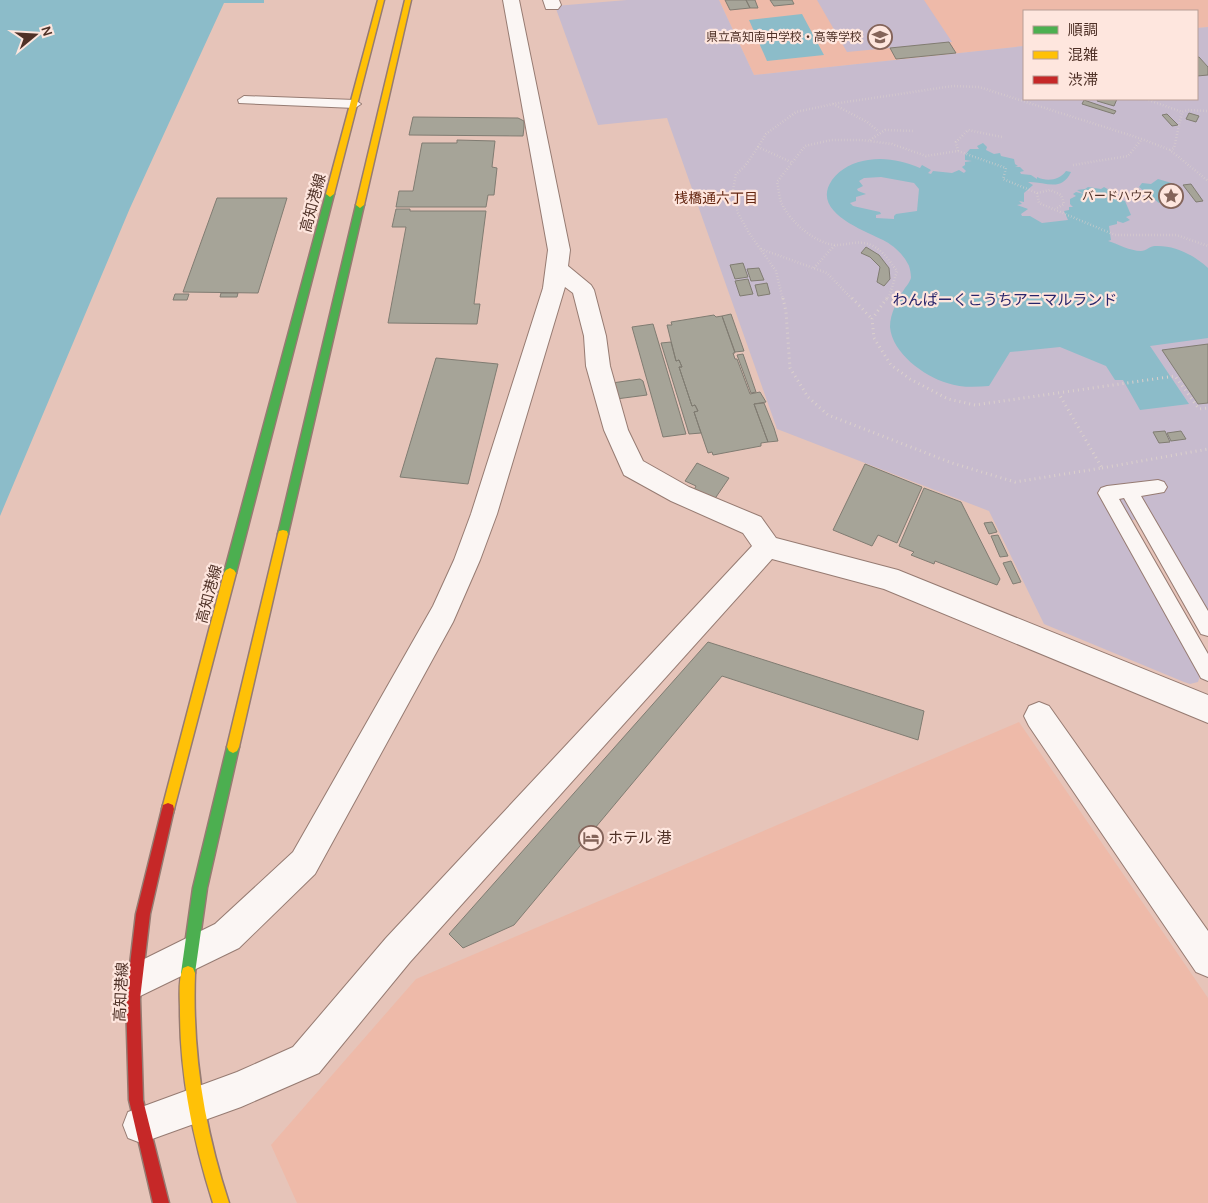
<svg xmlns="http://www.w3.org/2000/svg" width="1208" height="1203" viewBox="0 0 1208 1203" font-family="Karla,'Noto Sans JP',sans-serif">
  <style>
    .built { fill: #eebaa9 }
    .green { fill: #c7bbce }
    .water { fill: #8cbcc9; fill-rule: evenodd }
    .building { fill: #a6a498; stroke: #807c72 }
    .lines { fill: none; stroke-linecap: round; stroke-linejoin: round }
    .lane-casing { stroke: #967b72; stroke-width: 2 }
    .street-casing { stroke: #967b72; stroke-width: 2 }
    .fast-casing { stroke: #967b72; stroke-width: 3 }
    .slow-casing { stroke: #967b72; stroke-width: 3 }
    .jam-casing { stroke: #967b72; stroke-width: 3 }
    .path-far1 { stroke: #dbd0cc; stroke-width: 2.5; stroke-dasharray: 0.5 2.5; stroke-linecap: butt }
    .path { stroke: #dbd0cc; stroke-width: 3; stroke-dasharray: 1 4; stroke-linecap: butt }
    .lane { fill: #fbf6f4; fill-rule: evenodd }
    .street { fill: #fbf6f4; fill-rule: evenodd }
    .fast { fill: #4caf50; fill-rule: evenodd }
    .slow { fill: #ffc107; fill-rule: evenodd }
    .jam { fill: #c62828; fill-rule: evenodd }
    .labels { text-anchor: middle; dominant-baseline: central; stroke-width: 4.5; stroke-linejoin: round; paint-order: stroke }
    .far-poi-label { font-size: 12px; fill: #4f3127; stroke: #fee6de; text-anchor: end }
    .far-neighbourhood-label { font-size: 14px; fill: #642611; stroke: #fee6de }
    .street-label { font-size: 15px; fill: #4f3127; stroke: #fee6de }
    .park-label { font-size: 15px; fill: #27246a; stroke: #fee6de }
    .poi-label { font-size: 15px; fill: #4f3127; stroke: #fee6de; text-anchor: start }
  </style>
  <rect width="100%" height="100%" fill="#e6c4b9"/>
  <path class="built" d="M719,0H1208V27L1197,28V11H1024V46L754,75Z
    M1019,722L1208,998V1203H297L271,1145L416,979Z"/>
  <path class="green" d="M627,0H719L754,75L1024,46V99H1197V28L1208,27V611L1152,516L1118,523L1200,676L1198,682L1190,684L1184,682L1044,624L989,511L777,429L667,118L598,125L555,6Z
    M817,0H924L952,42L847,52Z"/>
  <path class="water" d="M0,0H264V3H224L130,208L0,516Z
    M802,14L824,55L767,61L749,20Z
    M983,143L987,147L986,150L994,154L1000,153L1001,156L1014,159L1015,164L1018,166L1015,167H1020L1024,171L1020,172L1021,174L1031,175L1037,179V177C1047,182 1060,180 1066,171L1071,172C1061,193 1045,181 1028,182L1033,185L1024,193V202L1019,201L1022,204L1017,205L1028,209L1021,214L1022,216H1030L1042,223L1068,220L1064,211L1069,210V207H1073L1070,204V199L1076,196L1073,194L1076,192L1084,194L1077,190L1085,189L1088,187L1101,189L1104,187L1118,195L1112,196L1114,198L1125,201L1131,215L1126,217L1130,220L1123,223L1117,221V224L1109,226L1111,240L1108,241C1118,244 1130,251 1141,251C1146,251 1150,246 1155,246C1175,245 1194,255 1208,268V338L1150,346L1189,404L1140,410L1123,380H1115L1106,366L1060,347L1010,352L989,386C975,387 961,388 947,383C924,376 892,353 890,327C890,313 898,299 905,288C907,286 910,281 911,278C911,275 910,267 908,264C903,254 893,245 883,240C864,230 810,212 832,180C841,168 854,162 868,160C886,157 903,161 920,168L922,165L931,170L928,173L931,174L933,171L952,173L959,170L964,173L966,171L962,167L965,165V162L972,161L965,160V155L970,149H979L977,146ZM881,177L914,183L919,189L917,211L896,214L894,216V219L876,218V215L881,214L880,212L853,206L850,203L856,201V197L866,194L858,191L857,189L863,186L859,181L864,178Z
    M1158,179L1175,184L1180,188V193L1166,187L1160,194L1164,201L1159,203L1139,187L1142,183L1151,184Z"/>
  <path class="building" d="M725,0H746L750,8L730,10Z
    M746,0H755L758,8H750Z
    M770,0H792L794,4L774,6Z
    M949,42L956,53L896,59L890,48Z
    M1197,57H1199L1208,67V75L1197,76Z
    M1098,99H1117L1114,106L1097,101Z
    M1084,100L1116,111L1114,114L1082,104Z
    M1189,113L1199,116L1196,122L1186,119Z
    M1167,114L1178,125L1172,126L1162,115Z
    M413,117L518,118L524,121V127L523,136L409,135Z
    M457,140L495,141L492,167L497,168L494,195H488L486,207H396L399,191H413L422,143H457Z
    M1191,184L1203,201L1196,202L1183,185Z
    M217,198H287L258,293L183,292Z
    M396,209H410V211H486L474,304H480L477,324L388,323L406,227H392Z
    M866,247L879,255L889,268L890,279L884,286L877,282L880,267L870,257L861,253Z
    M743,263L748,277L735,279L730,265Z
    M759,268L764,280L751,281L747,269Z
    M748,279L753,294L740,296L735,281Z
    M767,283L770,294L758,296L755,285Z
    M221,293H238L237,297H220Z
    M175,294H189L187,300H173Z
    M731,314L744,351L735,352L722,316Z
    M714,315L716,317L722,316L735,353H733L735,359H737L750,394L760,392L766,402L754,404L768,442L761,443V446L713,455L712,452L708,453L694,412L698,411L695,405L692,406L679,367H682L679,360L676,361L667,325H672L671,322Z
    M653,324L686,434L663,437L632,327Z
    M671,342L676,361L679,360L682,367H679L692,406L695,405L698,411L694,412L701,433L689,434L661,343Z
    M1208,344V403L1198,404L1162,350Z
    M743,354L756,392L751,393L737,355Z
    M436,358L498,364L468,484L400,477Z
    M640,379L643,381L647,395L616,399L612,383Z
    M764,403L774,428L778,441L768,442L754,404Z
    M1165,431L1170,442L1159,443L1153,432Z
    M1181,431L1186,439L1171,441L1167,433Z
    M697,463L729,478L714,500L694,490L696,486L685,481Z
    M865,464L922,487L897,543L878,535L872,546L833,530Z
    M924,488L961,502L1000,579L997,585L935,561L934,564L911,555L914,552L899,546Z
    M992,522L997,532L989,534L984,523Z
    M998,535L1008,556L1000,557L991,536Z
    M1011,561L1021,582L1013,584L1003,563Z
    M708,642L924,711L918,740L722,676L514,925L463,948L449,934Z"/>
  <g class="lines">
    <defs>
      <path id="lane" d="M244,96L355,100L361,104L355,108L239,103L238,100Z
        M1158,480L1164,482L1167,487L1164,492L1141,496L1208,611V636L1201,634L1124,498L1119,499L1208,654V681L1201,678L1098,493L1101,488L1107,486Z"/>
      <path id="street" d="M503,0H519L570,250L568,266L591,285L594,290L606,336L610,366L628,430L643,461L689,487L761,517L776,538L898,570L1208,695V723L884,589L772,559L410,962L319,1073L241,1107L141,1143L128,1138L123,1125L128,1112L237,1072L293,1047L386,938L752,546L743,533L671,501L624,475L604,430L586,366L584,336L573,293L565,287L497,514L480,560L453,622L315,874L239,948L134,999L122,994L117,982L122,970L215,924L293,852L433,606L454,560L471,514L543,288L548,250Z
        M543,0H559L561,5L558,9H546Z
        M1039,702L1049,706L1208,931V977L1196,972L1029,726L1024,716L1029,706Z"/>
      <path id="fast" d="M330,191L334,194L236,573L234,576H226L224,573L326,194Z
        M360,202L364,205L288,534L287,537H279L278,534L356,205Z
        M233,741L237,743L239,747L207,888L195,973L193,978L188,980L183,978L181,973L193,888L227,747L229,743Z"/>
      <path id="slow" d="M378,0H384L334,194L330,197L326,194Z
        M405,0H411L364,205L360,208L356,205Z
        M283,530L287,531L288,534L239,747L237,751L233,753L229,751L227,747L278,534L279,531Z
        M230,568L234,570L236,573L174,809L173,813L168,815L163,813L162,809L224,573L226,570Z
        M188,966L193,968L195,973C192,1053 204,1127 229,1203H213C193,1140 180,1077 180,1010C180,997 178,980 183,968Z"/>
      <path id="jam" d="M168,803L173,805L174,809L150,914L140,999L143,1100L169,1203H153L129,1100L126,999L136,914L162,809L163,805Z"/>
    </defs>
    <use href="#lane" class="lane-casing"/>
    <use href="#street" class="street-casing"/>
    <use href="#fast" class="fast-casing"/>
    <use href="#slow" class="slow-casing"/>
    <use href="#jam" class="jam-casing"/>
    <path class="path-far1" d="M1146,99L1182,112
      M833,104L867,122L878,131
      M870,140L885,130L913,131
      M758,147L766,134L796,112L833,104L953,86L979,87L1142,139L1170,150L1208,181
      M1170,150L1174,148L1182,112L1188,110L1208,111
      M958,151L956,142L968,130L1002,137
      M1073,165L1128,156L1142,139
      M1037,193L1039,203L1115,235H1176L1208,246
      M761,249L827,273L853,300
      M814,268L835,245
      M783,300L776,271L749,233L738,213L733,190L736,174L745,166L758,147L791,162
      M886,300L890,294L897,271C890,262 884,252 873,246C858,239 850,245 836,245C816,244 790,222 782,204C779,198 779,189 777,182L805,146L831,140H861L892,144L926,156L958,151L1006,168L1003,179L1037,193L1050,190L1061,195L1064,204L1055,209"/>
    <path class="path" d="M783,298L786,312L790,368L808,397L828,415L952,463L1015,482L1102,468L1059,394
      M852,298L872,319
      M887,298L872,319L874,338L891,365L910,379L948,399L975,405L1175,376L1199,409L1208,408
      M1102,468L1208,449"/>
    <use href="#lane" class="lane"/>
    <use href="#street" class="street"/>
    <use href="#fast" class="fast"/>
    <use href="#slow" class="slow"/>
    <use href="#jam" class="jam"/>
  </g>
  <defs>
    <symbol id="school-ring" viewBox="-11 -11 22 22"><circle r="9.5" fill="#fee6de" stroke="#84645a" stroke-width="1.5"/><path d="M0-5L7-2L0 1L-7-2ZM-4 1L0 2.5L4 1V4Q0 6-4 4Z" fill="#84645a"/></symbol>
    <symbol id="sight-ring" viewBox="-11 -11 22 22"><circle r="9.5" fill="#fee6de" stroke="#84645a" stroke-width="1.5"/><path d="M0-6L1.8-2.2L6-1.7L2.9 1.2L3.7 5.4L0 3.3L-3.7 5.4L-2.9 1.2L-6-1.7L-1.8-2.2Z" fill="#84645a"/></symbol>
    <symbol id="hotel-ring" viewBox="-11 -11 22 22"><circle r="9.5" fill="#fee6de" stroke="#84645a" stroke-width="1.5"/><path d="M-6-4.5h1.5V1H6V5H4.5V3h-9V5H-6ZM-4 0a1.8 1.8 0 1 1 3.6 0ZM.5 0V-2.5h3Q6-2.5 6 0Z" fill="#84645a"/></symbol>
  </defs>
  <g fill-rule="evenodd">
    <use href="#school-ring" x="866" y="23" width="28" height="28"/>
    <use href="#sight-ring" x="1157" y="182" width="28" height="28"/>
    <use href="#hotel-ring" x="577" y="824" width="28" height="28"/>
  </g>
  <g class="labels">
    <g class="far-poi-label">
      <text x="862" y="37">県立高知南中学校・高等学校</text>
      <text x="1154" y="196">バードハウス</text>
    </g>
    <g class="far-neighbourhood-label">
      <text x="716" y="198">桟橋通六丁目</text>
    </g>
    <g class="street-label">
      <text transform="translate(313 203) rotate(-75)">高知港線</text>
      <text transform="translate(209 594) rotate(-75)">高知港線</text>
      <text transform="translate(121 992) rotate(-87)">高知港線</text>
    </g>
    <g class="park-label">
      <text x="1005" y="300">わんぱーくこうちアニマルランド</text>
    </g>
    <g class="poi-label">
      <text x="608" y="838">ホテル 港</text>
    </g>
  </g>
  <rect x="1023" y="10" width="175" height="90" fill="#fee6de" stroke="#b89e95"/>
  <rect x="1033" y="26" width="25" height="8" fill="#4caf50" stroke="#b89e95"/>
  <text x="1068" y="35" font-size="15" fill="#4f3127">順調</text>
  <rect x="1033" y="51" width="25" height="8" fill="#ffc107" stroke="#b89e95"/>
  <text x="1068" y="60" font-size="15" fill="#4f3127">混雑</text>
  <rect x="1033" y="76" width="25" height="8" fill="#c62828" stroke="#b89e95"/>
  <text x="1068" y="85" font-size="15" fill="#4f3127">渋滞</text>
  <g transform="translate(35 35) rotate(72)" stroke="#fee6de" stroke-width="4" paint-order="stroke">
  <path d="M0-4L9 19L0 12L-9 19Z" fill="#4f3127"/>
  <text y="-8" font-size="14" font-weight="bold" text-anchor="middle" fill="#4f3127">N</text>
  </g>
</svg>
